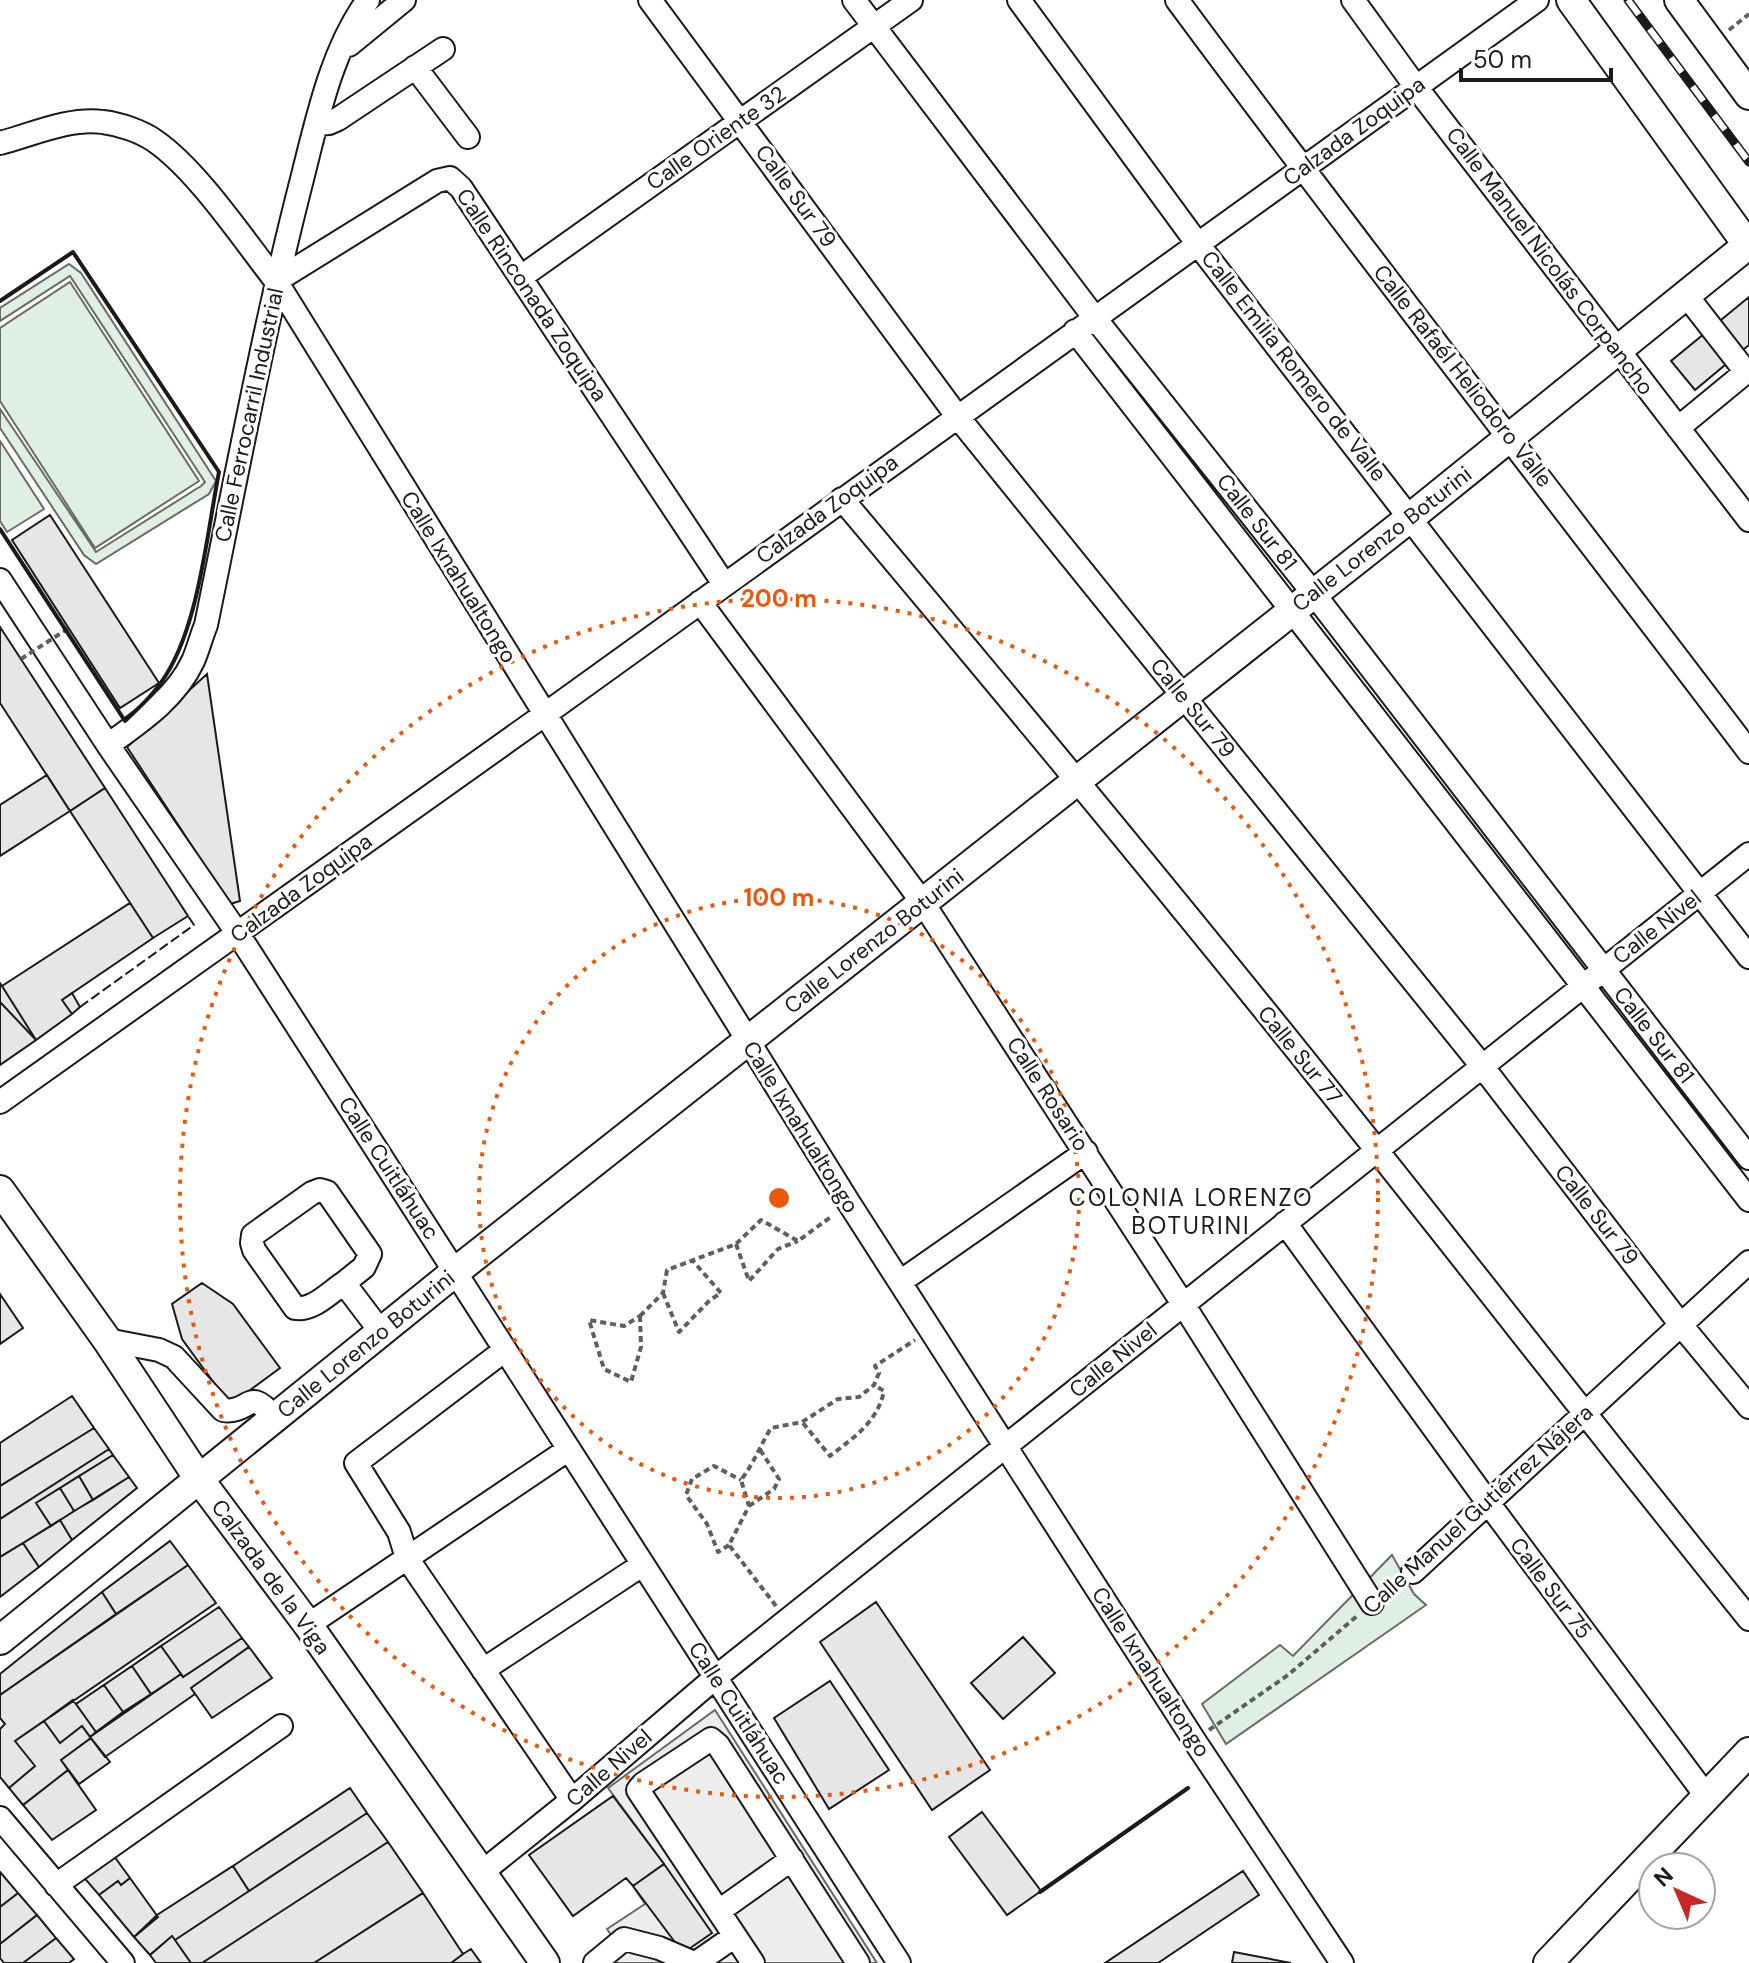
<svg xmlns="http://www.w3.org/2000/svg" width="1749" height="1963" viewBox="0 0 1749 1963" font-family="'DM Sans',sans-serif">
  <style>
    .green { fill: #e0efe3; stroke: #6a6a6a; stroke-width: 2 }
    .parking { fill: #ededed; stroke: #6a6a6a; stroke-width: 2 }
    .building { fill: #e6e6e6; stroke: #1a1a1a; stroke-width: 2 }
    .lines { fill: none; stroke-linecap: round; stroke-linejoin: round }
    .minor-casing { stroke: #1a1a1a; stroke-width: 26 }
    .major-casing { stroke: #1a1a1a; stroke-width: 32 }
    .path { stroke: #5f5f5f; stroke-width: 4; stroke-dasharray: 6 4; stroke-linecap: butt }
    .minor { stroke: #fff; stroke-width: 22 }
    .major { stroke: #fff; stroke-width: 28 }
    .rail-casing { stroke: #1a1a1a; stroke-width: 9 }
    .rail { stroke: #fff; stroke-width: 6; stroke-dasharray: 18; stroke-linecap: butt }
    .path-bridge { stroke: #5f5f5f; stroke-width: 4; stroke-dasharray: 6 4; stroke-linecap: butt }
    .fence { stroke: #1a1a1a; stroke-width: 2; stroke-dasharray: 10 4; stroke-linecap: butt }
    .wall { stroke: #1a1a1a; stroke-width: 4 }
    .ring { fill: none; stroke: #e8590c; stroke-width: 4; stroke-dasharray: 4 8 }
    .labels { text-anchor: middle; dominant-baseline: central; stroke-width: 6; stroke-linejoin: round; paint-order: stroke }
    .street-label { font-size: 22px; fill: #1a1a1a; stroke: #fff }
    .neighbourhood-label { font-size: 24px; letter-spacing: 2px; fill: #1a1a1a; stroke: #fff }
    .centre { fill: #e8590c; stroke: #fff; stroke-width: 4 }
    .ring-label { font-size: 24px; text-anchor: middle; font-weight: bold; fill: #e8590c; stroke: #fff; stroke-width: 6; stroke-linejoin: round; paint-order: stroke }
  </style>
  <rect width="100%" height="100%" fill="#fff"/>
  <path class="green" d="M69,264L81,273L216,481L209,494L96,564L84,555L0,428V409L96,552L201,486L205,482L70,276L0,321V308Z
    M70,282L199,481L95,548L0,401V328Z
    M0,441L44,509L7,532L0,521Z
    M1392,1555L1414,1594L1426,1605L1226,1744L1202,1704L1280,1645L1293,1656Z"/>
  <path class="parking" d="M715,1710L877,1963H612L624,1954L607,1929L645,1904L633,1886L664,1864L608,1788Z"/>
  <path class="building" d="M1749,297V345L1695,390L1671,361Z
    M50,515L159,683L120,708L12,540Z
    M0,627L105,788L70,811L0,703Z
    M207,674L240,901L230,904L127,747Z
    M47,775L70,811L0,856V805Z
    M105,788L188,916L153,938L70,811Z
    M130,903L153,938L62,1000L72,1014L36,1040L2,986Z
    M0,983L2,986L36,1040L0,1002Z
    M72,993L80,1007L72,1014L62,1000Z
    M0,1002L36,1040L0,1065Z
    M202,1283L233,1304L280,1368L230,1405L182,1339L172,1304Z
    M0,1294L23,1328L0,1344Z
    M72,1396L94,1428L0,1486V1443Z
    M94,1428L109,1449L0,1519V1486Z
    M109,1449L113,1455L36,1503L51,1526L0,1557V1519Z
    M113,1455L129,1477L93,1500L79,1476Z
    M79,1476L93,1500L74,1511L60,1488Z
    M129,1477L137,1488L72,1540L60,1520Z
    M60,1488L74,1511L51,1526L36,1503Z
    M60,1520L72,1540L39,1567L23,1543Z
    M170,1541L188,1565L116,1614L102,1592Z
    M23,1543L39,1567L0,1597V1557Z
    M188,1565L216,1603L15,1741L35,1766L9,1788L0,1777V1729L5,1724L0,1718V1695Z
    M102,1592L116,1614L0,1695V1674Z
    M876,1602L990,1770L932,1810L820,1642Z
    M219,1607L242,1638L183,1677L161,1646Z
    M1023,1637L1055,1673L1003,1719L971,1683Z
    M242,1638L249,1647L191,1688L195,1694L105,1757L90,1737L181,1674L183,1677Z
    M161,1646L181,1674L151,1694L132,1666Z
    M249,1647L272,1678L212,1718L191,1688Z
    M132,1666L151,1694L123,1712L104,1685Z
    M830,1681L889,1770L829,1809L774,1718Z
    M104,1685L123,1712L96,1732L76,1704Z
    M73,1700L96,1732L90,1737L82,1726L60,1743L44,1721Z
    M44,1721L60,1743L82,1726L91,1738L61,1760L68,1770L23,1805L9,1788L35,1766L15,1741Z
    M91,1738L110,1762L79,1784L61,1760Z
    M68,1770L96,1810L52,1840L23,1805Z
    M350,1788L367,1813L249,1891L233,1866Z
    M613,1796L664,1864L633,1886L626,1878L573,1916L529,1855Z
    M982,1812L1041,1891L1007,1915L949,1837Z
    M367,1813L388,1842L202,1963H191L175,1940Z
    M388,1842L423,1893L314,1963H202Z
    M111,1852L130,1878L121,1885L118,1881L99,1895L80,1873Z
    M664,1864L712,1933L683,1953L633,1886Z
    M233,1866L249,1891L175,1940L172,1936L150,1955L134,1937L157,1915Z
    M1243,1871L1259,1895L1158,1963H1105Z
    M0,1872L18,1893L0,1907Z
    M130,1878L158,1917L134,1937L99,1895L118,1881L121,1885Z
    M18,1893L37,1915L0,1944V1907Z
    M423,1893L463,1954L451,1963H314Z
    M37,1915L56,1938L23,1963H4L0,1958V1944Z
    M172,1936L175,1940L191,1963H156L150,1955Z
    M56,1938L74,1959L69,1963H23Z
    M471,1949L481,1963H451L463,1954Z
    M1234,1952L1291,1963H1232Z"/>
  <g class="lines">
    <defs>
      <path id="minor" d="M650,0L957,416L1482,1066L1681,1325L1749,1407
        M854,0L1094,317L1314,594L1749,1158
        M1019,0L1197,243L1749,957
        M1177,0C1364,253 1559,501 1749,752
        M1353,0L1416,87L1749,520
        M349,45L404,0
        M415,67L468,137
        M317,124L329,123L338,119L443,49
        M0,143C31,135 70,117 103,122C119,124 141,131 155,141C197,170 243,239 276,281L849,1203L1194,1740L1342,1963
        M521,277L911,0
        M276,281L437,181L450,178L461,188L724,584
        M1686,295L1746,372L1749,370
        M1075,331L1749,1200
        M1678,428L1746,372
        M842,499C1022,713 1201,929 1375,1148C1500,1305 1623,1463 1749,1619
        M0,580L108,745L238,934L899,1963
        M700,602L923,903L1183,1304L1372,1603
        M108,745C140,722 176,698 193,661C198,650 201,637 206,625C236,479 263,332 300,187C316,125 330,52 368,0
        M0,1102L544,715L1537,0
        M1285,1223L1489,1504L1707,1797
        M900,1282L1086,1152
        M344,1283L364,1267L370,1254L327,1192L320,1190L312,1193L253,1235L252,1243L254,1250L295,1308C313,1311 330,1292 344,1283L381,1332
        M107,1340L159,1350L174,1357L223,1410C250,1414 249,1385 274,1418
        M505,1350L356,1463L399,1532L407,1558L572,1800
        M1413,1572L1749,1262
        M308,1625L569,1449
        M483,1670L642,1565
        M0,1818L123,1963
        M481,1873L572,1800L716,1677L1749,854
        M56,1885L281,1726
        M719,1911L792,1859
        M595,1963L624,1939L659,1948L694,1963
        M696,1963L735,1936
        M753,1963L638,1790L643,1784L711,1739L718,1745L858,1963"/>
      <path id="major" d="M1571,0L1749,247
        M1679,0L1749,95
        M0,1190L107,1340L199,1479L308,1625L545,1963
        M0,1640L455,1272L1411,517L1749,244
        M1548,1963L1749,1752"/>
    </defs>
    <use href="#minor" class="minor-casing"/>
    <use href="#major" class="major-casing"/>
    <path class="path" d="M1729,30L1749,14
      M736,1244L749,1281L778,1249L798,1241
      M663,1293L679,1332L710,1300L721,1293L693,1261
      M640,1316L663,1293L667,1270L736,1244L761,1220L798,1241L832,1216
      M640,1316L641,1347L631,1382L604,1369L589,1320L624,1326Z
      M803,1423L830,1456C854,1437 877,1423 884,1391L874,1385
      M749,1506L774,1489L779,1479L759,1448
      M729,1545L718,1552L707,1524L686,1495L692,1479L714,1466L741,1480
      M776,1606L729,1545L749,1506L741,1480C754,1463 760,1446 771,1428L802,1422L838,1399L859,1397L874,1385L879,1373L875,1366L915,1340
      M1209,1730L1288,1675L1357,1616"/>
    <use href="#minor" class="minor"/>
    <use href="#major" class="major"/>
    <defs>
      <path id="rail" d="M1628,0L1749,162"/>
    </defs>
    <use href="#rail" class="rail-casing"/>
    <use href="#rail" class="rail"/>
    <path class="path-bridge" d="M21,659L69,628"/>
    <path class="fence" d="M80,1007L194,925L188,916"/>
    <path class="wall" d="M0,301L73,252L219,472C207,533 199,623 166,675C155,693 140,707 125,721L0,529
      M1040,1892L1188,1788"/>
  </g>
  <g class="ring">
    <circle cx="779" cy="1198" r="300"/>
    <circle cx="779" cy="1198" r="599"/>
  </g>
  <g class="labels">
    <g class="street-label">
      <text transform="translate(1354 131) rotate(-36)">Calzada Zoquipa</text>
      <text transform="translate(716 138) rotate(-35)">Calle Oriente 32</text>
      <text transform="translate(796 196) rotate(54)">Calle Sur 79</text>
      <text transform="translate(1550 261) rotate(53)">Calle Manuel Nicolás Corpancho</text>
      <text transform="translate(532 295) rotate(56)">Calle Rinconada Zoquipa</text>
      <text transform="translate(1294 366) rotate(52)">Calle Emilia Romero de Valle</text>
      <text transform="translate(1463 376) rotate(52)">Calle Rafaél Heliodoro Valle</text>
      <text transform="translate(249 415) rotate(-78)">Calle Ferrocarril Industrial</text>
      <text transform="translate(827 509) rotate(-36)">Calzada Zoquipa</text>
      <text transform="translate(1257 522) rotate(52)">Calle Sur 81</text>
      <text transform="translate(1382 539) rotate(-38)">Calle Lorenzo Boturini</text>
      <text transform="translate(459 577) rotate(58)">Calle Ixnahualtongo</text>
      <text transform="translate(1193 708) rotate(51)">Calle Sur 79</text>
      <text transform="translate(301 888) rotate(-36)">Calzada Zoquipa</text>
      <text transform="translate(1657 927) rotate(-38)">Calle Nivel</text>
      <text transform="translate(874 941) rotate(-38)">Calle Lorenzo Boturini</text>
      <text transform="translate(1654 1035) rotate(52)">Calle Sur 81</text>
      <text transform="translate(1300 1055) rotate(51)">Calle Sur 77</text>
      <text transform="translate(1048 1094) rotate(57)">Calle Rosario</text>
      <text transform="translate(801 1127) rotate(58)">Calle Ixnahualtongo</text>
      <text transform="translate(389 1168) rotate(57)">Calle Cuitláhuac</text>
      <text transform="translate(1597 1215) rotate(52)">Calle Sur 79</text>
      <text transform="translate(366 1344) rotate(-39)">Calle Lorenzo Boturini</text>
      <text transform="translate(1113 1360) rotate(-39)">Calle Nivel</text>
      <text transform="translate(1478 1509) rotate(-42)">Calle Manuel Gutiérrez Nájera</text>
      <text transform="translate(271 1577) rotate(54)">Calzada de la Viga</text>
      <text transform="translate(1551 1588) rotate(53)">Calle Sur 75</text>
      <text transform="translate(1151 1672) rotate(57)">Calle Ixnahualtongo</text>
      <text transform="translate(739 1713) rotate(57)">Calle Cuitláhuac</text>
      <text transform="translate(609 1768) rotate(-41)">Calle Nivel</text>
    </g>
    <g class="neighbourhood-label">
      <text x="1191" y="1197">COLONIA LORENZO<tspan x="1191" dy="28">BOTURINI</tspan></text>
    </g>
  </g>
  <circle cx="779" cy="1198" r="12" class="centre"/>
  <g class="ring-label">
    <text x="779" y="607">200 m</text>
    <text x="779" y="906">100 m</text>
  </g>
  <g transform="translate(1677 1891) rotate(316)"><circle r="38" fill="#ffffff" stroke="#a3a3a3" stroke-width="2"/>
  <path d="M0-6L14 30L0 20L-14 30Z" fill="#c62828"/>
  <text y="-12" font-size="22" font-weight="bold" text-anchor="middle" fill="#1a1a1a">N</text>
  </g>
  <path d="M1461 68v12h150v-12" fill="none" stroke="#1a1a1a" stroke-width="4"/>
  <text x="1473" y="68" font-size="24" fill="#1a1a1a" stroke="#ffffff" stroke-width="6" paint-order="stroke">50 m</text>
</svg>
